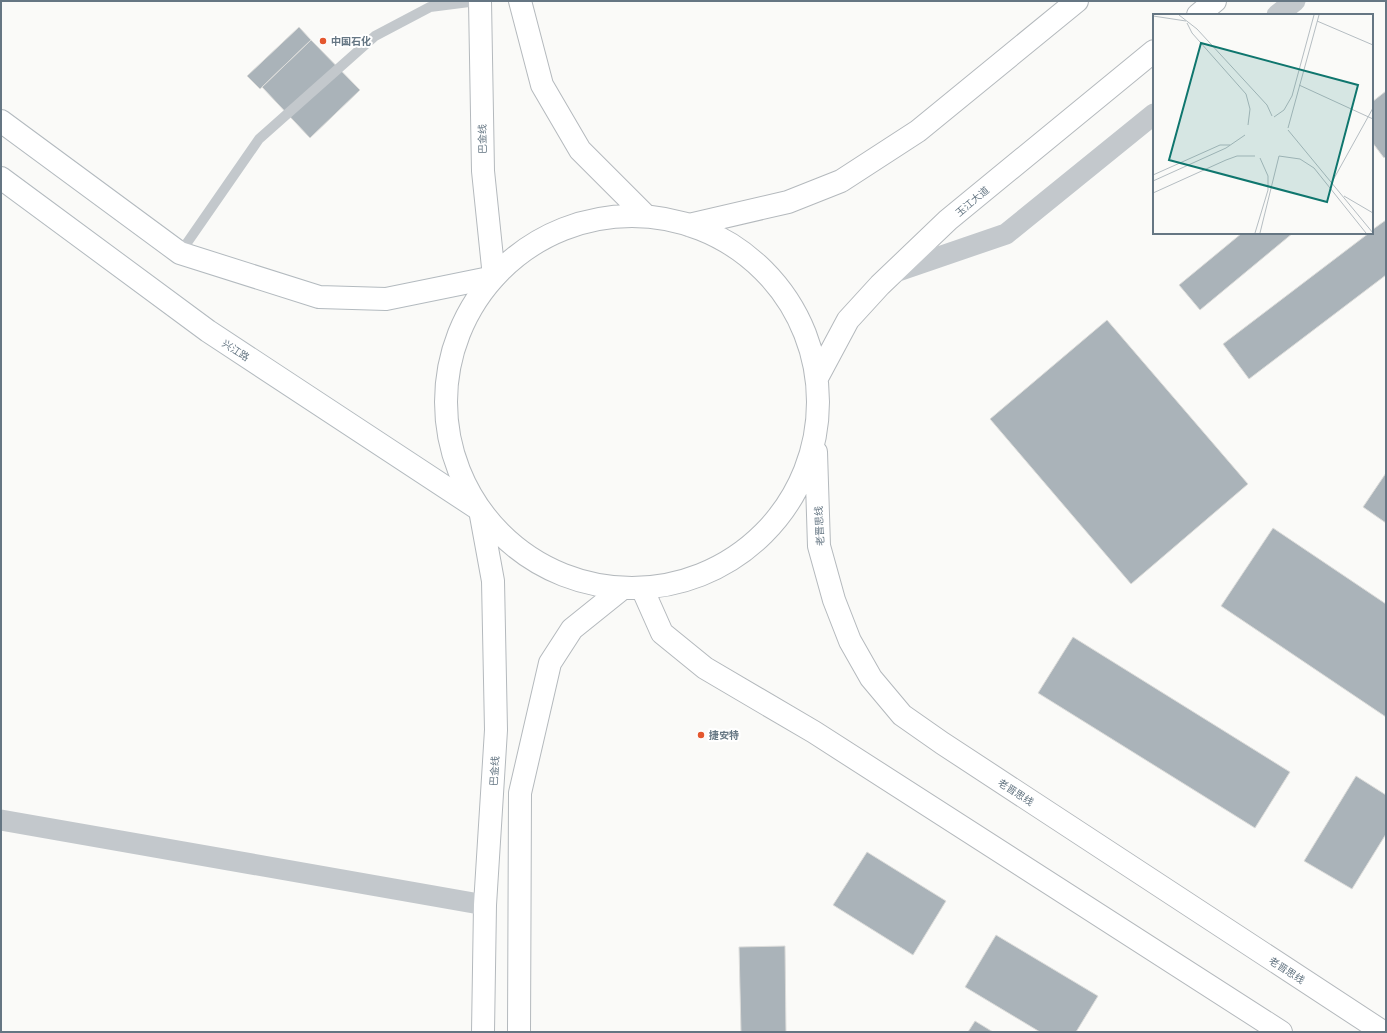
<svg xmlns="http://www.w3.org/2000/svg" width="1387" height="1033" viewBox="0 0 1387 1033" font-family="Commissioner,'Noto Sans SC',sans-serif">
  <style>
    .building { fill: #aab3b9; stroke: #dcdcda }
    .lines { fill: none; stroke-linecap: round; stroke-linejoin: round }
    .secondary-casing { stroke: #b3babf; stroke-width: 24 }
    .trunk-casing { stroke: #b4b9bd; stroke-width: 24 }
    .service { stroke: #c3c8cc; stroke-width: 10 }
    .minor { stroke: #c3c8cc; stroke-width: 21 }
    .secondary { stroke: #fff; stroke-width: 22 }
    .trunk { stroke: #fff; stroke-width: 22 }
    .poi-dot { fill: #e4572e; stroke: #fff; stroke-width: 1.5 }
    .labels { text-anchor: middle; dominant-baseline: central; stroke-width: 4; stroke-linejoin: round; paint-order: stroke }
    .poi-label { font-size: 10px; font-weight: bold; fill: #657683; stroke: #fff; text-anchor: start }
    .street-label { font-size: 10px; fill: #657683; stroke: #fff }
    .inset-road { fill: none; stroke: #b5bdc2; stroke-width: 1 }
    .view { fill: #0f766e; fill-opacity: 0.15; stroke: #0f766e; stroke-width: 2 }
    .inset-edge { fill: none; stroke: #657683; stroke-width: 2 }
  </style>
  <rect width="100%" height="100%" fill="#fafaf8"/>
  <path class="building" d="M299,27L311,40L260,89L247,76Z
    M311,40L360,90L310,138L262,87Z
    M1386,91V156L1384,158L1372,142V102Z
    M1386,220V275L1249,379L1223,344L1369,233H1372V230Z
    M1242,233H1293L1200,310L1179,285Z
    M1107,320L1248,484L1131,584L990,419Z
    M1386,473V523L1363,507Z
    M1273,528L1386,604V717L1221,606Z
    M1073,637L1290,772L1255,828L1038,693Z
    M1356,776L1386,795V834L1352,889L1304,861Z
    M867,852L946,901L913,955L833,905Z
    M996,935L1098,996L1076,1032H1040L965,987Z
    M785,946L786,1032H741L739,947Z
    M975,1021L993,1032H968Z"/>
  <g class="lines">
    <defs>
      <path id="secondary" d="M1,121L180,253L319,297L386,299L494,277
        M1,178L208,331L480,510"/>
      <path id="trunk" d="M480,1L483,171L494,277
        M520,1L542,85L580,150L646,216
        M1198,15L1215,1
        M446 402a186 186 0 1 1 372 0a186 186 0 1 1-372 0Z
        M689,225L788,202L841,181L918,131L1077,1
        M818,376L848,320L880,285L948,220L1154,51
        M816,452L819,546L834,600L850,641L871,678L902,715L942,743L1383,1032
        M480,510L493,581L496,730L485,905L483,1032
        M642,588L662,633L705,668L814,732L1281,1032
        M519,1032L520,793L550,663L572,629L623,588"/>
    </defs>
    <use href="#secondary" class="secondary-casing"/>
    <use href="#trunk" class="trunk-casing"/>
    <path class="service" d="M180,253L259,139L375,36L430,7L477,1"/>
    <path class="minor" d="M1277,15L1295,1
      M895,272L1006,234L1154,114
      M1,820L485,905"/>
    <use href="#secondary" class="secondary"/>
    <use href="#trunk" class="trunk"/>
  </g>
  <g class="poi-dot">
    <circle cx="323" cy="41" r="4"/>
    <circle cx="701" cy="735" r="4"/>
  </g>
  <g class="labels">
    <g class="poi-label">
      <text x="331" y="41">中国石化</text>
      <text x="709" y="735">捷安特</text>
    </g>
    <g class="street-label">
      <text transform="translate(482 139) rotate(-91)">巴金线</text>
      <text transform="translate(972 201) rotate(-40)">玉江大道</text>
      <text transform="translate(236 350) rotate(33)">兴江路</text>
      <text transform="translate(819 526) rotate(-93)">老晋思线</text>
      <text transform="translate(494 771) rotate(-86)">巴金线</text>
      <text transform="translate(1016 792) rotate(33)">老晋思线</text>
      <text transform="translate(1287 970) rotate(33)">老晋思线</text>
    </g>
  </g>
  <g transform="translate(1153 14)">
    <rect width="220" height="220" fill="#fafaf8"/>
    <path class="inset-road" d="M26,1L44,15L114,91L119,102M0,2L33,7M164,7L220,31M34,9L39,19L93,80L97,95L95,111M146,71L220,105M121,103L131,96L139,82L161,1M135,114L166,1M135,116L220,219M126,142L147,145L161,154L213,219M0,161L67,131H77M0,167L73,134L92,121M179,168L220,94M0,179L73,146L84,142H102M191,182L220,199M102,219L115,176V162L107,144M107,219L126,142"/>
    <path class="view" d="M48,29L205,71L174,188L16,146Z"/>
    <rect width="220" height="220" class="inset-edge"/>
  </g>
  <rect width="1387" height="1033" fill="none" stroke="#657683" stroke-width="4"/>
</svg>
